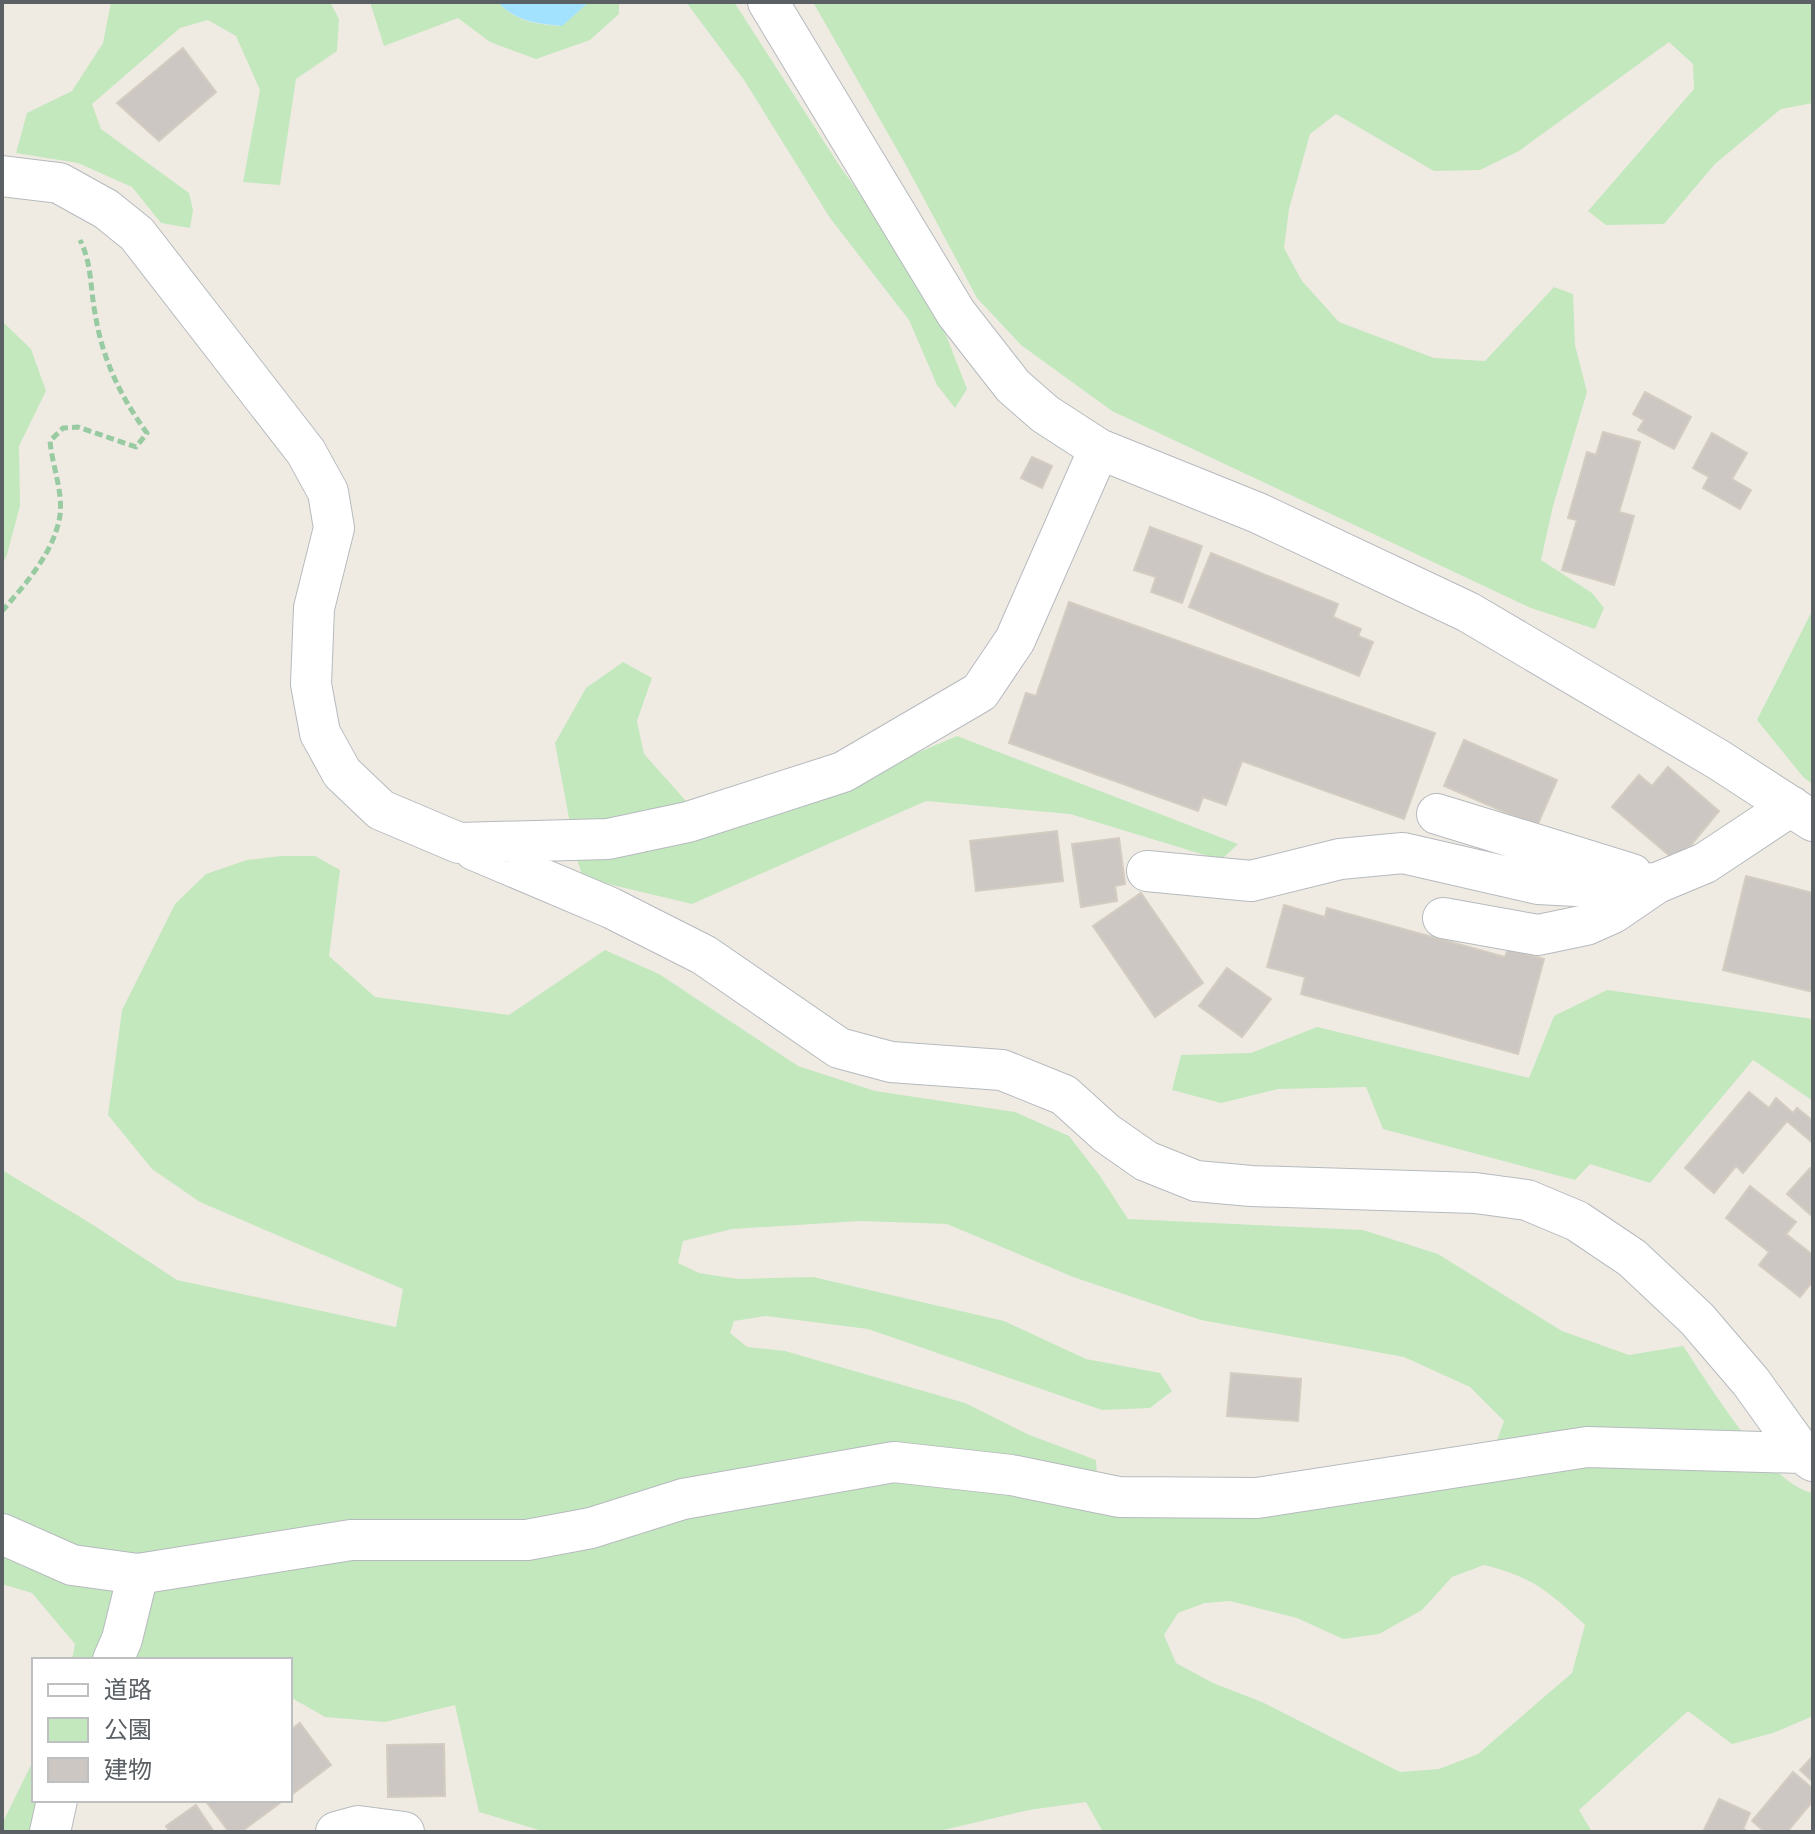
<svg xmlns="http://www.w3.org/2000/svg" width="1815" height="1834" viewBox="0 0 1815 1834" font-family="Overpass,'Noto Sans JP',sans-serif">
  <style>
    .green { fill: #c3e8be; fill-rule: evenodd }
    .water { fill: #a3e2ff }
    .building { fill: #ccc7c2; stroke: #d4ccc1; stroke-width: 2 }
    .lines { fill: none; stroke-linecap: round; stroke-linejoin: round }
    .minor-casing { stroke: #b6babe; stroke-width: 42 }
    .path { stroke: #98cba1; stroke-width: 5; stroke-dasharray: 8 4; stroke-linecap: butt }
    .minor { stroke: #fff; stroke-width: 40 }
  </style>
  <rect width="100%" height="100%" fill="#efebe3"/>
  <path class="green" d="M111,2H330L339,19L337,51L296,79L280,185L243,182L260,90L236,36L208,20L180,28L92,104L101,129L189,193L193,210L190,228L161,223L132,187L78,163L16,153L27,113L72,91L103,43Z
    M370,2H498C515,22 537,24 561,26L589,2H619V14L590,40L536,59L490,42L458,18L384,46Z
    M686,2H734L841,168L896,243L937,312L967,389L955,408L937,385L909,320L830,218L744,80Z
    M813,2H1813V103L1781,109L1715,164L1664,224L1606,225L1588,211L1694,89L1693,64L1669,42L1519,151L1480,170L1434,171L1336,114L1310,134L1289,209L1284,248L1302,281L1339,322L1434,358L1485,361L1554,287L1573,294L1575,345L1587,392L1553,506L1541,560L1592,593L1604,608L1595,629L1531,608L1112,411L1021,345L977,298L907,167Z
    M2,321L31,349L46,391L19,446L20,506L6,558L2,563Z
    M1813,609V784L1804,778L1757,720Z
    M623,662L652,678L637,721L644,754L713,831L778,812L957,736L1238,844L1221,860L1070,814L926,801L692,904L583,878L576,856L555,743L586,688Z
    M281,856H315L340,870L329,956L375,997L509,1015L605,950L659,974L798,1066L875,1091L1015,1112L1069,1136L1100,1176L1128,1219L1363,1230L1438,1254L1562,1331L1629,1355L1683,1346C1709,1384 1769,1485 1813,1493V1716L1773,1733L1732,1744L1688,1711L1579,1810L1592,1832H1103L1086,1802L1029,1810L935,1832H546L479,1812L455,1705L385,1722L325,1717L290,1697V1660H72L75,1644L32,1593L2,1584V1170L90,1223L177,1280L396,1327L403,1289L200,1202L152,1169L108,1115L122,1010L175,904L206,874L247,860ZM860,1221L947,1224L1073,1277L1201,1320L1404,1357L1470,1387L1504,1421L1483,1479L1099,1506L1096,1460L1027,1434L965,1403L785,1351L747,1347L730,1333L734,1321L766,1316L868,1329L1102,1410L1150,1408L1172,1391L1160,1373L1086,1359L1004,1321L813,1277L738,1279L699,1273L678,1263L683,1241L732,1229ZM1484,1565C1533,1577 1549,1592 1585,1625L1572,1673L1478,1754L1439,1769L1400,1772L1262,1702L1213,1683L1176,1663L1164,1635L1178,1613L1205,1603L1230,1601L1297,1618L1343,1639L1379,1634L1422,1610L1452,1577Z
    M1607,990L1813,1019V1101L1753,1060L1650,1183L1590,1164L1575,1180L1383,1129L1366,1087L1278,1089L1221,1103L1172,1090L1181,1055L1251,1053L1317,1027L1529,1078L1554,1016Z
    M34,1759V1800H46L30,1832H2V1824Z"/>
  <path class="water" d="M498,2H589L562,26C538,24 515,22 498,2Z"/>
  <path class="building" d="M183,48L216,92L159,141L117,103Z
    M1645,392L1691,417L1674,449L1638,430L1644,420L1633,414Z
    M1603,432L1640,442L1619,512L1634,516L1614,585L1562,570L1577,520L1568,518L1587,452L1596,455Z
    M1712,433L1747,453L1732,479L1751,490L1740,509L1703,488L1709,477L1693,468Z
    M1032,457L1052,466L1042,488L1021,478Z
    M1150,527L1202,546L1182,603L1151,592L1156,577L1134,570Z
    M1211,553L1338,604L1333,617L1361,629L1358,636L1373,642L1359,676L1189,607Z
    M1069,602L1435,733L1404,819L1242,761L1226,805L1203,797L1198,811L1009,743L1026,693L1036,696Z
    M1464,740L1557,780L1537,826L1444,786Z
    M1668,767L1719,811L1677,862L1612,807L1639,775L1652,786Z
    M1057,831L1063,881L976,891L970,841Z
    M1119,838L1125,884L1115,886L1117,901L1081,907L1072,844Z
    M1746,876L1813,893V992L1723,970Z
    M1141,893L1203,983L1155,1017L1093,926Z
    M1284,905L1325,917L1327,908L1505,957L1508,949L1544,959L1518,1054L1301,994L1305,977L1267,967Z
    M1227,968L1271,999L1242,1037L1199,1006Z
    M1749,1092L1769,1108L1776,1098L1793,1113L1797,1108L1813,1121V1143L1787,1121L1743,1173L1736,1166L1714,1193L1685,1168Z
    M1810,1168L1813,1170V1217L1787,1194Z
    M1750,1186L1796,1222L1786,1234L1813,1255V1281L1800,1297L1759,1265L1769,1252L1726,1218Z
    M1231,1373L1301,1379L1298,1421L1227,1416Z
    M300,1723L331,1765L290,1796V1730Z
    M444,1744L445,1796L388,1797L387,1745Z
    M1813,1756V1782L1800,1770Z
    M1793,1772L1813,1789V1801L1787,1832H1765L1752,1821Z
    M1719,1799L1750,1813L1743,1829L1749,1832H1703Z
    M205,1800H284L241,1832H229Z
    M196,1805L214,1832H170L166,1826Z"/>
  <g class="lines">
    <defs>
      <path id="minor" d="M768,2L956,313L1013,386L1045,414L1099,449L1258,513L1468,612L1719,760L1813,821
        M2,176L59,183L106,209L137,234L306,452L328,492L334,528L314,608L311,684L320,733L342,773L381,810L459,843L608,839L688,822L843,772L980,692L1015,640L1099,449
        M1437,814L1632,874
        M474,850L611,908L704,955L839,1048L891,1062L1002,1070L1064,1095L1106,1133L1146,1161L1196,1181L1251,1186L1475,1193L1527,1200L1577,1221L1632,1258L1697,1319L1751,1382L1802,1453
        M1147,871L1251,881L1340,859L1403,853L1538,884L1596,887L1657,883L1705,863L1791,806
        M1443,918L1538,935L1586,925L1613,913L1657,883
        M2,1534L72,1565L138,1574L351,1540H527L591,1528L683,1499L894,1462L1011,1475L1119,1497L1257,1498L1587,1447L1802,1453L1813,1461
        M113,1660L122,1639L138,1574
        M50,1832L57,1800
        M336,1832L358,1826L404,1832"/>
    </defs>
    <use href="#minor" class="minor-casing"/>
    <path class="path" d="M2,611C25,585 55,551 60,515C63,491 52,465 50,441L63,428L78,427L136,447L147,433C120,396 102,358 95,313C90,287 92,264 80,240"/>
    <use href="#minor" class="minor"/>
  </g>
  <rect width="1815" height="1834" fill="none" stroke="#5b6065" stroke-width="8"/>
  <rect x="32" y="1658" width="260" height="144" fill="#ffffff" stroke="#bdbfc1" stroke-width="2"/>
  <rect x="48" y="1684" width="40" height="12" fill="#ffffff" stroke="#bdbfc1" stroke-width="2"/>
  <text x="104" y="1698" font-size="24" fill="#5b6065">道路</text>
  <rect x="48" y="1718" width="40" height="24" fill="#c3e8be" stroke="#bdbfc1" stroke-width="2"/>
  <text x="104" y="1738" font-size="24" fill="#5b6065">公園</text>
  <rect x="48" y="1758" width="40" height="24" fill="#ccc7c2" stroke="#bdbfc1" stroke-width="2"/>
  <text x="104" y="1778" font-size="24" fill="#5b6065">建物</text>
</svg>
